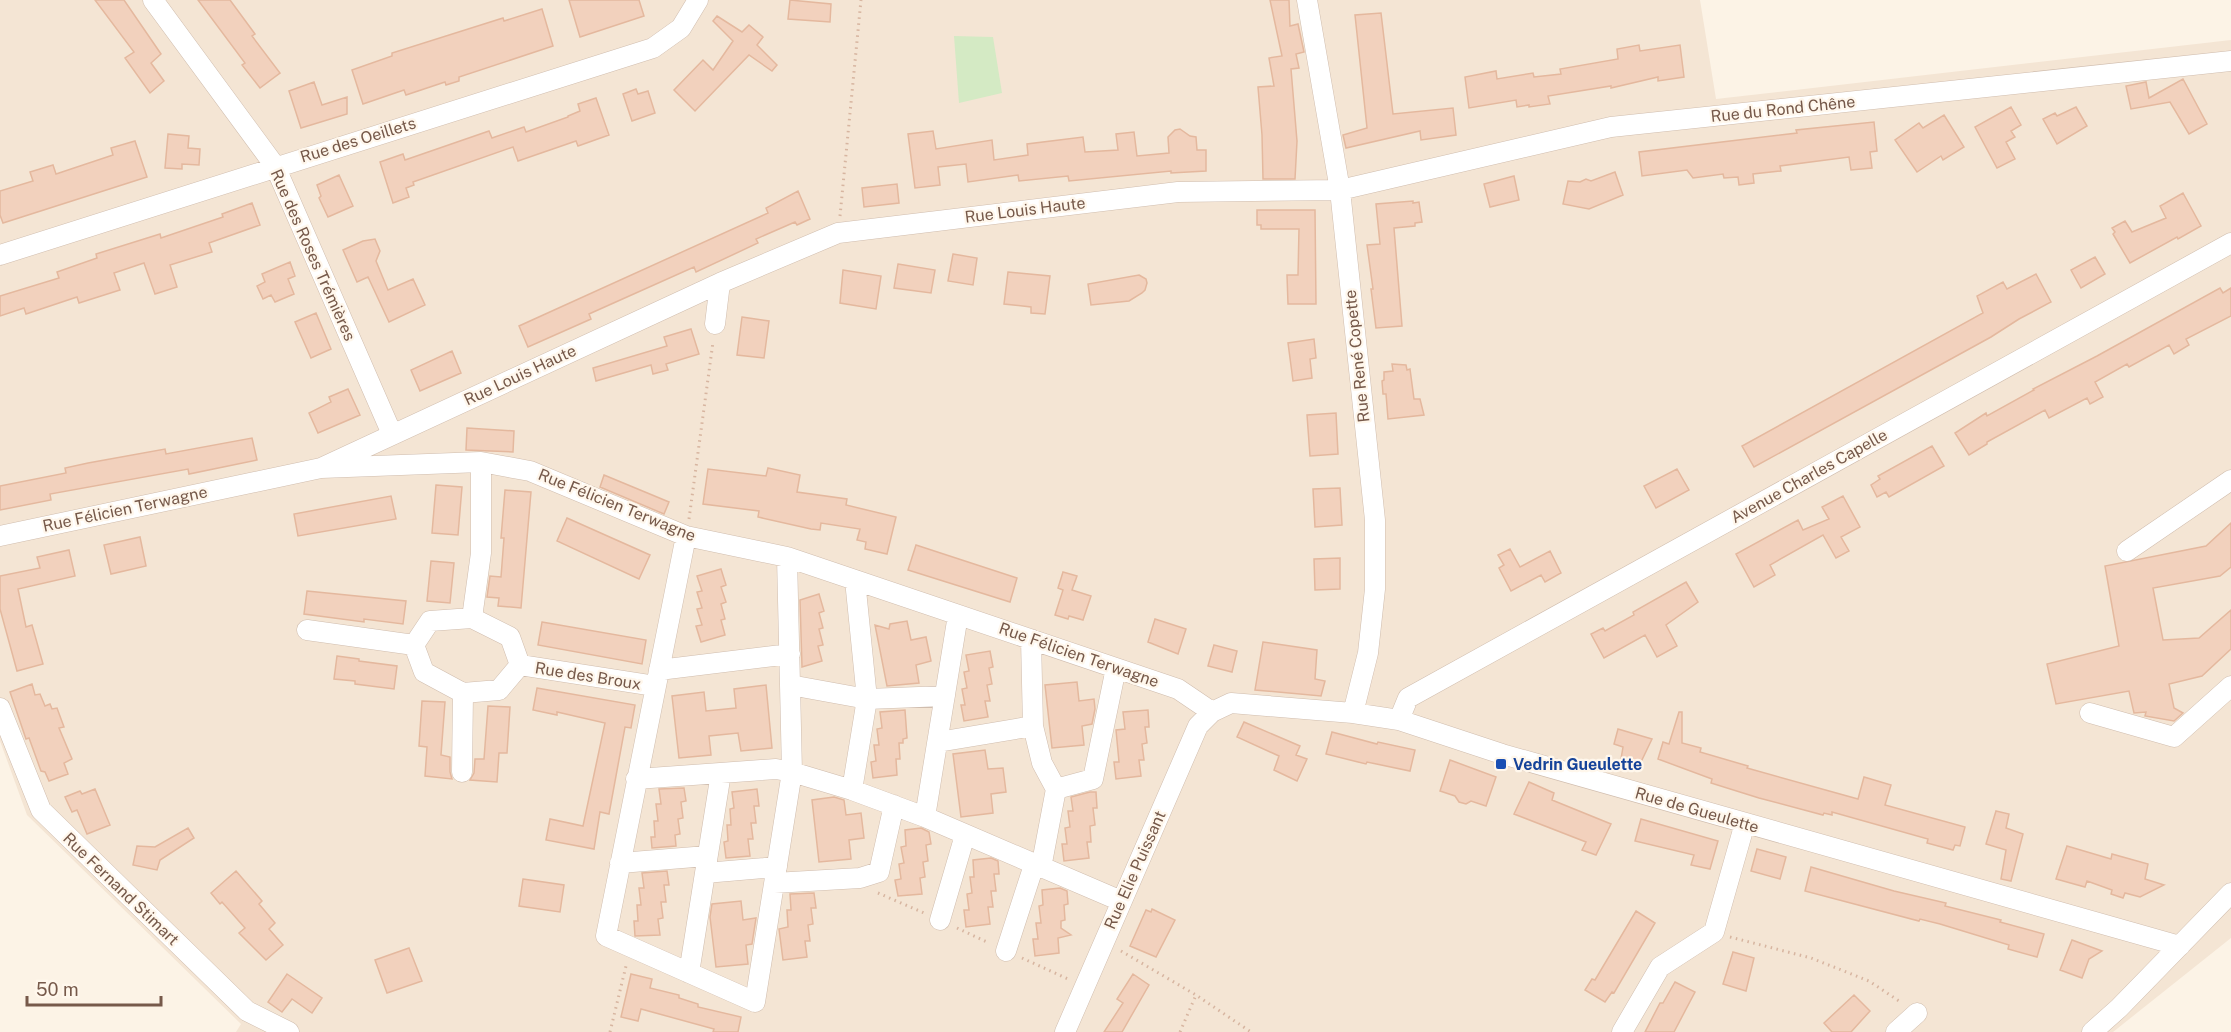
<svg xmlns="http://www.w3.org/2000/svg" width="2231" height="1032" viewBox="0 0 2231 1032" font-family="'Public Sans',sans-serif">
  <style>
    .residential { fill: #f4e5d4 }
    .green { fill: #d4eac4 }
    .building { fill: #f2d1bd; stroke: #e4b89e; stroke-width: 1.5 }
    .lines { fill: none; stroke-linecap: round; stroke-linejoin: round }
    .minor-casing { stroke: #d0bdae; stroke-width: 21 }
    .path { stroke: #d7b5a0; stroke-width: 3; stroke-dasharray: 1.5 4.5; stroke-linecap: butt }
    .minor { stroke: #fff; stroke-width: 20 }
    .transit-dot { fill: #1a4fb4; stroke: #fff7ec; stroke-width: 2 }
    .labels { text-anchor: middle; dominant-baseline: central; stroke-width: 4.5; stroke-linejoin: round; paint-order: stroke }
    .street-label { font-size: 16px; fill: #76594a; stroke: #fff7ec }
    .transit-label { font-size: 16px; font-weight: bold; fill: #164399; stroke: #fff7ec; text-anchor: start }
  </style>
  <rect width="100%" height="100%" fill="#fcf3e6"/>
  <path class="residential" d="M0,0H1700L1716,99L2231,40V938L2113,1032H236L241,1024L27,815L0,741Z"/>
  <path class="green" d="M954,36L993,37L1002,93L959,103Z"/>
  <path class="building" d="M95,0H124L161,54L151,63L164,81L150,93L125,58L134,52Z
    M198,0H230L255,34L252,36L280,73L260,88L242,65L245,63Z
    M569,0H639L644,16L580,37Z
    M790,0L831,4L830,22L788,19Z
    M1270,0H1289L1290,26L1298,24L1304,52L1296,54L1299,68L1291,69L1297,141L1295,179H1263L1262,135L1258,87L1274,86L1269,58L1282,56Z
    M542,9L553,46L459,77V81L446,85L445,82L406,95L404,90L363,104L352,70L392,56V53L503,18L504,21Z
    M1381,13L1393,114L1453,108L1456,135L1421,140L1420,131L1346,148L1343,135L1367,128L1355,15Z
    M717,16L742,32L749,25L763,37L757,45L777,65L772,71L749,55L695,111L674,90L703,60L713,70L733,41L713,21Z
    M1639,45L1640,51L1680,45L1684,77L1658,81V77L1611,88V86L1548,96L1550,104L1529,107V105L1517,107L1516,100L1469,108L1465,77L1496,71L1497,79L1533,73L1534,77L1561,74L1560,69L1618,59L1617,49Z
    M2183,79L2207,124L2189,134L2170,102L2131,109L2126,86L2146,82L2149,98Z
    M314,82L322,105L347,97V114L301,128L289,91Z
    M636,89L638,94L648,91L655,113L632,121L623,94Z
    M596,98L609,135L578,146L576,141L518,161L513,147L413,182L414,185L406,188L409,197L393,203L380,162L403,154L405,160L489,131L492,138L524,127L526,132L568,117V116L580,111L578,104Z
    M2011,107L2021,125L2011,131L2015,137L2006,142L2015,159L1997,168L1975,127Z
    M2076,107L2087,126L2057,144L2043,119L2055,113L2057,116Z
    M1944,115L1964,147L1943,160L1941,156L1917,172L1895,140L1919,123L1923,128Z
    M1874,122L1877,151L1870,152L1872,168L1851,170L1849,157L1780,166L1781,171L1753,174L1754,183L1739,185L1738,177L1724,178L1723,174L1693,178L1687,170L1642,176L1639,152L1797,133L1796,130Z
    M1180,129L1190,136L1196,137L1197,150H1206V171L1171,173V171L1069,181L1068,176L1019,181L1018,175L968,182L966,164L938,167L940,185L915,188L908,134L933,131L936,149L992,140L994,160L1028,155L1027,144L1083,137L1085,152L1118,150L1116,134L1134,132L1137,156L1169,153L1168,137L1175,130Z
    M168,134L189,136L188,148L200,149L199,165L182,164V169L165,168Z
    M135,141L147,177L3,223L0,215V191L33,181L30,172L53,165L56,174L113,155L111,148Z
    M1615,172L1623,195L1589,209L1563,204L1568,181L1580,182L1586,179L1591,181Z
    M339,175L353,206L328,217L319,198L321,196L317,185Z
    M1514,176L1519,200L1490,207L1484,184Z
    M897,184L899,203L864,207L862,188Z
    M798,191L810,219L797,225L795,222L756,239L758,243L696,272L694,267L589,314L591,319L528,347L519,326L768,213L766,208Z
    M2183,193L2201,226L2178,239L2177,237L2130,263L2113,234L2115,232L2112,228L2125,221L2132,232L2166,218L2160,206Z
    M1413,201V203L1419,202L1422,222L1415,223V226L1394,228L1402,326L1376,328L1371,289H1373L1367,245L1380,244L1376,204Z
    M252,203L260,225L209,243L212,252L170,265L177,287L155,294L144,263L114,273L120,290L79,303L77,297L26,314L24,308L0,316V296L59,278L57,272L97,258L96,254L160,234L161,238L223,217L222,214Z
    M1257,210H1315L1316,304H1288L1287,275H1298L1299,229H1261V225H1257Z
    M375,239L380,251L376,261L388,290L413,279L425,305L389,322L368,277L357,282L343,250L363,241Z
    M953,254L977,258L973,285L948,281Z
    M2095,257L2105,274L2081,288L2071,270Z
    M290,262L295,276L288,279L294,294L275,302L271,295L263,299L257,286L265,282L262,274Z
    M898,264L935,270L931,293L894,288Z
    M843,270L881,276L876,309L840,303Z
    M1008,272L1050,276L1045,314L1031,313V307L1004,304Z
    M2036,274L2051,302L2019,319L1991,337L1754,467L1742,446L1983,313L1977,296L2003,282L2007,289Z
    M1139,275L1146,279L1147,283L1145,290L1142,293L1129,301L1091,305L1088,284Z
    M2220,288L2223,293L2231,288V316L2186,339L2189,345L2174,354L2169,345L2129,367L2127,364L2095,382L2103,397L2090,404L2087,398L2049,418L2045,410L1987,442V444L1969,455L1955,433L1986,413L1987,416L2034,390L2033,389L2097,356Z
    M316,313L331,349L311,358L295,322Z
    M742,317L769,321L764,358L737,355Z
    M691,329L699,354L666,364L668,370L653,374L651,365L596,381L593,368L667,346L664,337Z
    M1314,339L1316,358L1310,359L1312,378L1293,381L1288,343Z
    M452,351L461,373L420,391L411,370Z
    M1392,364L1406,365L1407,370L1410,369L1414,399H1420L1424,415L1388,419L1386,394H1383L1382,381L1384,380V372L1393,371Z
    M348,389L360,415L318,433L309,413L331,402L329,397Z
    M1336,413L1338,454L1310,456L1307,415Z
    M467,428L514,431L513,452L466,450Z
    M252,438L257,460L189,474L188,469L50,494L51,500L0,510V486L66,473L65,468L88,463L165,449L166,454Z
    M1932,446L1944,466L1889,497L1886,492L1877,497L1871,485L1880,479L1878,476Z
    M768,468L800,475L797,492L847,499L846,505L896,517L887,554L865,549L866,542L857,540L860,529L821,523L820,530L811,529L758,517L759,511L703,504L708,469L766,476Z
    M1677,469L1689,490L1656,508L1644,486Z
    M604,475L669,502L664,514L600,487Z
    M436,485L462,487L458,535L432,533Z
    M1340,488L1342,525L1315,527L1313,489Z
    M505,490L531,492L521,608L498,606L499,598L487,597L490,576L501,577L504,538H501Z
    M391,496L396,519L298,536L294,514Z
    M1843,496L1860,527L1841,537L1849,551L1836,558L1823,535L1770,565L1775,575L1754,587L1736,554L1798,520L1803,530L1829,519L1822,507Z
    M567,518L650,555L639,579L557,541Z
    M2231,523V567L2220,576L2153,588L2163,640L2199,638L2231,610V649L2202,676L2169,684L2174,708L2183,713L2174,721L2145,716L2146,712L2134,713L2129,691L2056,704L2047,664L2119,646L2105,566L2206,546Z
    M140,537L146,566L111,574L104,545Z
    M916,545L1017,578L1010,602L908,570Z
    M1510,549L1520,567L1550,551L1561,573L1545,582L1541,575L1511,591L1499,568L1504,565L1498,555Z
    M69,550L75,576L18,589L26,627L32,625L43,664L17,671L0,609V576L40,568L37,557Z
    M1340,558V589L1315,590L1314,559Z
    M431,561L454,563L450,603L427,601Z
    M721,569L726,585L721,587L726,602L721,604L725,619L721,620L725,635L701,642L696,626L702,625L697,609L702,608L697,592L702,591L697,576Z
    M1063,572L1077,576L1072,590L1091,596L1083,620L1069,616L1068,619L1055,615L1063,590L1058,588Z
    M1686,582L1698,602L1666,625L1677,646L1657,657L1645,635L1604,658L1591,634L1603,628L1605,631L1634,615L1633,612Z
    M307,591L406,601L403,624L364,619V622L304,614Z
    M819,594L824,611L819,613L823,628L819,629L823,645L818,646L822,661L802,667L800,600Z
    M1155,619L1186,629L1178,654L1148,642Z
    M907,621L911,640L926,637L931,661L916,665L919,683L887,686L875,625L889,629L890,624Z
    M542,622L646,640L642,664L538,645Z
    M1263,642L1317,650L1315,679L1325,681L1321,696L1255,690Z
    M1214,645L1237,651L1232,672L1208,666Z
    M990,651L993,667L989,668L992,684L987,685L990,701H985L988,717L964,721L961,705H965L962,689L967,688L964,672L969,671L966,655Z
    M337,656L359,659V661L397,666L394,689L355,684V681L334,679Z
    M1077,682L1079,701L1094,699L1095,709L1092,724L1082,726L1084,745L1052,748L1045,685Z
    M32,684L35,695L40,694L45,706L50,704L52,709L57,708L64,727L59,728L72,759L64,763L68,774L49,781L45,772L41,771L29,738L26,739L10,692Z
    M766,685L772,748L741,751L738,733L709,736L711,755L679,758L672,696L704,692L706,711L736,708L734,689Z
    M537,688L635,705L631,728L625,727L609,814L600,812L594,849L546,840L550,819L583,826L605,723L557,712V715L533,710Z
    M422,701L445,702L441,755L450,757V772L452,779L425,776L427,747L419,746Z
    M488,706L510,707L507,753H499L497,782L470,780L474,773L475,759H484Z
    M905,710L907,738L903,739V743H899L900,759H896L897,775L873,778L871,762L876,761L874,745H879L877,729L882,728L880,712Z
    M1148,710L1149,727H1145L1147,743L1142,744L1144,760H1139L1141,776L1116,779L1114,762H1119L1116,730L1125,729L1123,712Z
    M1679,712H1682V743L1701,748L1700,752L1748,766L1747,768L1858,799L1864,777L1891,785L1885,805L1965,827L1960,846L1955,845L1953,850L1927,843L1928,839L1832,812V815L1824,813L1823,815L1759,798L1711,783L1712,779L1658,759L1663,742L1669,744Z
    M1244,722L1300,746L1296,755L1307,759L1297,781L1274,770L1279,756L1237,737Z
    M1618,729L1652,739L1640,764L1621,759L1623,747L1614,744Z
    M1332,732L1377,744L1378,742L1415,750L1410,771L1367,762L1366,764L1326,754Z
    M985,750L988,769L1003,768L1006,792L991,794L993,813L961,817L953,754Z
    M1450,760L1496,777L1486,806L1471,801L1466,804L1459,802L1455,796L1440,791Z
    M1529,782L1554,793L1552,800L1611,824L1596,855L1582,850L1586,842L1514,814Z
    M684,788L686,801L681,802L683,818L678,819L680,834L675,835L676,846L652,848L651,837H655L654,821H658L656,804H661L659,789Z
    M95,789L110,825L87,834L77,810L72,812L65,797L80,791L82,794Z
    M757,789L759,806H754L756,823H751L753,839H748L750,856L726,858L724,842L728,841L727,825H731L730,809L734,808L732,792Z
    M1090,792H1096L1097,808H1093L1095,825L1090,826L1091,842H1087L1089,858L1064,861L1062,844H1067L1065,828L1070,827L1068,811H1073L1071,797Z
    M834,797L844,800L846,815L861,813L864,838L849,840L851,859L819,862L812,800Z
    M1996,811L2009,814L2006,828L2023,834L2011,881L2001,879L2006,850L1986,844Z
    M1641,819L1718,841L1710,869L1691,865L1694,855L1635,841Z
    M188,828L194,838L160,860L157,870L133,865L137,846L155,847Z
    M921,828L929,832L931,844L926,845L928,861L923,862L925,877L920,878L922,894L898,896L895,880L901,879L899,864L904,863L901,847L906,846L905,830Z
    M2067,846L2111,859L2112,854L2148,864L2145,879L2164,885L2140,897L2125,893L2123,898L2111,894L2112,890L2087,881L2085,887L2056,879Z
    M1757,849L1786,857L1780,879L1751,871Z
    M991,858L998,861L999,874H994L996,891H991L993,907H988L990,924L966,927L964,910H969L967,894L972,893L970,877H974L973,860Z
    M1811,867L1894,891L1946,903L1945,906L2001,920L2000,922L2044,934L2037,957L2008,949L2009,945L1940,924L1920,919L1919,921L1805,891Z
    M236,871L262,901L259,904L275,923L269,929L283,945L266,960L239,933L245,928L222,902L220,904L211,893Z
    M667,871L669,885H664L666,902H661L663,918L658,919L660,935L635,936L634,921H638L637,905H641L639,888H644L642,873Z
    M523,879L564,885L560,912L519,906Z
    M1060,888L1067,891L1068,904L1064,905L1065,920L1061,921V928L1071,935L1058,938L1059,953L1035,956L1033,939H1038L1036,923H1041L1039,906L1043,905L1042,890Z
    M814,893L816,908H811L813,924L808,925L810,941H805L807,957L783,960L779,929L788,927L787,910H791L790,894Z
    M741,901L743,920L756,918L752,944L746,945L748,964L716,967L710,917L712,904Z
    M1152,909L1175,920L1156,957L1130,946L1146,910L1151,912Z
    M1636,911L1655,923L1614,993L1612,992L1605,1002L1585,990L1592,979L1595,980Z
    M2072,940L2102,951L2089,959L2082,978L2060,970Z
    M409,948L422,981L387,993L375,960Z
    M1733,952L1754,958L1746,991L1723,984Z
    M287,974L322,998L312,1013L292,999L282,1012L268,1002Z
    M631,974L652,979L650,988L679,995V998L698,1004V1007L741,1017L738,1032H713L714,1029L641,1009L638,1021L621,1017Z
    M1133,974L1149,985L1122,1032H1104L1123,1003L1117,999Z
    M1675,982L1695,992L1674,1032H1645L1660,1003H1663Z
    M1854,995L1870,1011L1851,1032H1832L1824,1023Z"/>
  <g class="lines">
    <defs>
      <path id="minor" d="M153,0L275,166L392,434
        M1307,0L1340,190L1375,520V589L1368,653L1353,713
        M0,255L653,48L681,28L698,0
        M715,324L720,283
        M321,468L720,283L838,233L1178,192L1340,190L1611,127L2231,61
        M0,536L321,468L481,462L530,471L686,536L787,557L1178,689L1212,712
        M2127,551L2231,480
        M787,557L790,685
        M855,580L867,699L945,696
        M472,618L510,637L520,665L499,690L463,693L424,672L414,645L430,621Z
        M472,618L481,553V462
        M307,630L414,645
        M1031,639L1033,726L1042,763L1056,789L1041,868
        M520,665L655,686
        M659,670L790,654
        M0,708L41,810L247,1011L289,1032
        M2090,713L2174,737L2231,686
        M1399,720L1408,698L2231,243
        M938,742L1033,726
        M462,772L463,693
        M636,779L776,769L792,772L755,1002L606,936L686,536
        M1056,789L1093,779L1116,668
        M852,790L867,699L790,685L792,772L852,790L925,817L1121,901
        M925,817L958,615
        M620,863L707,856
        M705,873L777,867
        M774,883L860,878L879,872L894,805
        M940,920L965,835
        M1006,951L1034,865
        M689,973L721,773
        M1065,1032L1198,726L1212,712L1231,703L1353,713L1399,720L1502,754L2180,946
        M1622,1032L1660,967L1714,932L1745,823
        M1896,1032L1917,1013
        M2092,1032L2119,1008L2231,893"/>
    </defs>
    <use href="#minor" class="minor-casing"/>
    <path class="path" d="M840,216L861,0
      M689,519L713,342
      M878,893L924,913
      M957,928L989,943
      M1730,937L1811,958L1869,981L1902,1003
      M1121,951L1196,995L1251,1032
      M1022,958L1068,979
      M610,1032L626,966
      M1180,1032L1196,995"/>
    <use href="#minor" class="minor"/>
  </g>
  <rect class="transit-dot" x="1495" y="758" width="12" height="12" rx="3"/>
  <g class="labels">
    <g class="street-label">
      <text transform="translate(1783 109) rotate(-6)">Rue du Rond Chêne</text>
      <text transform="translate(358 140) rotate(-17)">Rue des Oeillets</text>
      <text transform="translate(1025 210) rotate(-7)">Rue Louis Haute</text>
      <text transform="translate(313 255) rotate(66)">Rue des Roses Trémières</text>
      <text transform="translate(1357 356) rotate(-96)">Rue René Copette</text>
      <text transform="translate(520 375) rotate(-25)">Rue Louis Haute</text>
      <text transform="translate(1809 476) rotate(-29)">Avenue Charles Capelle</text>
      <text transform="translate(617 505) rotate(22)">Rue Félicien Terwagne</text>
      <text transform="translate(125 509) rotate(-12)">Rue Félicien Terwagne</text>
      <text transform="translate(1079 655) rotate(19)">Rue Félicien Terwagne</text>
      <text transform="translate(588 676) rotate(9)">Rue des Broux</text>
      <text transform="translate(1697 810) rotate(16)">Rue de Gueulette</text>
      <text transform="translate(1135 870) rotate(-66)">Rue Elie Puissant</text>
      <text transform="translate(121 889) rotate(44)">Rue Fernand Stimart</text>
    </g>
    <g class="transit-label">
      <text x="1513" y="764">Vedrin Gueulette</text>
    </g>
  </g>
  <path d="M27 996v9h134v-9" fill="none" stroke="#76594a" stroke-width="3"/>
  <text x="36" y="996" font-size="18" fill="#76594a" stroke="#fff7ec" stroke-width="4.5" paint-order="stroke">50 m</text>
</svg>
